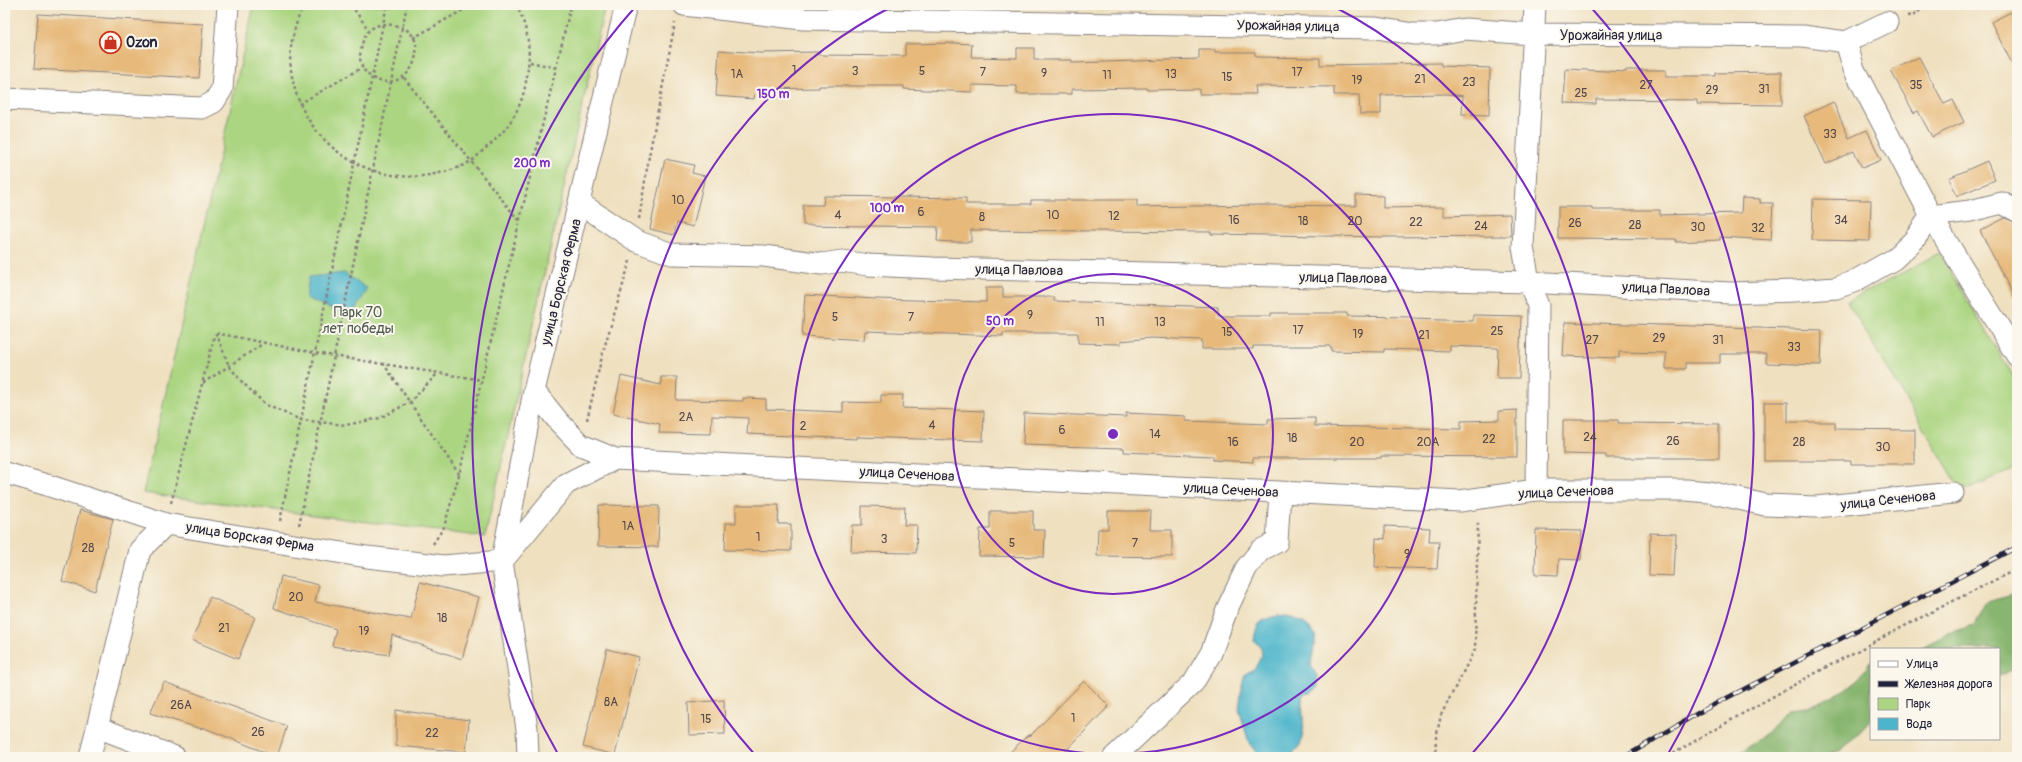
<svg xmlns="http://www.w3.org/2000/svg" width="2022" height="762" viewBox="0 0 2022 762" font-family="Pangolin,sans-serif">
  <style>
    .green { fill: #abd581; stroke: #667c5e }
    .forest { fill: #88b66f; stroke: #556c55 }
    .water { fill: #4db5cb; stroke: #386c83 }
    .building { fill: #e7b97a }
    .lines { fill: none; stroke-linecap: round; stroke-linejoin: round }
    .minor-casing { stroke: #88817e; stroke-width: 23 }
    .path { stroke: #88817e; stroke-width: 2.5; stroke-dasharray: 3 3; stroke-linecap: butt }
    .minor { stroke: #fff; stroke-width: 21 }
    .rail-casing { stroke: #22223b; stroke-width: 4.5 }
    .rail { stroke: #fbf7ec; stroke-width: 3; stroke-dasharray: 9; stroke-linecap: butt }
    .ring { fill: none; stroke: #7b2cbf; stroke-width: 2 }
    .labels { text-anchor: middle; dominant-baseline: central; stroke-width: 4; stroke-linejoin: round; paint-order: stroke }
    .number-label { font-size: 12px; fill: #53484b }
    .street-label { font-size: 14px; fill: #22223b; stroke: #fbf7ec }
    .poi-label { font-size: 14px; font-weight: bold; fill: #22223b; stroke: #fbf7ec; text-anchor: start }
    .park-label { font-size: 14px; fill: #4b5850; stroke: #fbf7ec }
    .centre { fill: #7b2cbf; stroke: #fbf7ec; stroke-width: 2 }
    .ring-label { font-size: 12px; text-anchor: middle; font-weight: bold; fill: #7b2cbf; stroke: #fbf7ec; stroke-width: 4; stroke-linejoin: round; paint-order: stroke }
  </style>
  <rect width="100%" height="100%" fill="#fbf7ec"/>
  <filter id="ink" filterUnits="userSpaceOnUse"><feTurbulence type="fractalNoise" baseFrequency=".025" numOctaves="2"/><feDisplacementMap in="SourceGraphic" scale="8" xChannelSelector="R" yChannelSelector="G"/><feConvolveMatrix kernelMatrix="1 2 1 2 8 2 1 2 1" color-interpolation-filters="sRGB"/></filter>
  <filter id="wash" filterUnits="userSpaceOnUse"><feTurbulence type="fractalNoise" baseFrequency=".012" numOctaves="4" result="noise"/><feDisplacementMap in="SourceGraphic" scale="16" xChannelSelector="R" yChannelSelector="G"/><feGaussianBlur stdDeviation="0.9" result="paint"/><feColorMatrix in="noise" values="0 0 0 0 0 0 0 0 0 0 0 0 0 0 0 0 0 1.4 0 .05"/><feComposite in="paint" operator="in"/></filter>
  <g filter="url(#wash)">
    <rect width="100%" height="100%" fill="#efe0c0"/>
    <path class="green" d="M254,5H605L485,537L143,493Z
      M1939,253L2017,383V468L1962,491L1847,302Z"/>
    <path class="forest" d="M2017,594V667L2000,676H1999V649H1918L1949,633L1974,625L1986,602Z
      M1871,661V720L1842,750L1816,757H1723L1745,750L1765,734L1788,709L1808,707L1844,690L1860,677Z"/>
    <path class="water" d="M344,273L368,289L355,310L338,312L306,298L309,277Z
      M1278,616C1297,618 1303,620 1316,635L1311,665L1317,676L1318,688L1311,693L1303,694C1301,703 1303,708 1303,716C1305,753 1295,762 1258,755L1249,743L1239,709L1242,685L1245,674L1255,668L1262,655L1261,647L1254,641C1256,624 1260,619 1278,616Z"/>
    <g id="blocks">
      <path class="building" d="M2017,9V74L1991,22Z
        M38,14L203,24L199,78L34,69Z
        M954,43L972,44L971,57L1017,58V48H1034V60H1072V63L1199,59V50H1215V52H1255V57L1320,58V65L1441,63V66L1490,68L1489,115L1462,114L1463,96L1448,94L1381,95V114H1360L1359,95H1334V87L1255,86L1256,94H1199V89L1147,90V88L1072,89V94H1017V86L972,85V92L904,89V86H819V88L755,89L754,99L716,96L719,50L759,53L819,52V55L905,56V44Z
        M1919,57L1944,104L1953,100L1964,122L1932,137L1918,111L1914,113L1891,71Z
        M1566,69L1626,72V70H1666V76H1716V73L1782,72V105L1697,104V100L1596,99V104L1564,103Z
        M1833,102L1849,138L1867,130L1881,160L1862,168L1854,151L1826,164L1804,116Z
        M665,159L694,165L692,173L705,176L693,227L677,223L674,235L650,229Z
        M1987,161L1995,180L1957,196L1949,178Z
        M1356,195L1383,196V208L1444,207V216L1510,214L1511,236L1382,237L1211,234V232L971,230V242H952L937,241L938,227L803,225V205H823L824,196L966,198V204H1031V200H1137V207L1258,205L1356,206Z
        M1742,198L1760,199V203H1773L1771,240L1720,237V240L1676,242V239L1558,238V207H1592V210H1660V215L1741,213Z
        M1813,199L1871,200L1870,241L1812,240Z
        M2005,218L2017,223V302L1980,231Z
        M986,288H1003V297H1054V301L1218,307V316H1271V313H1347V316L1412,317V319L1473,321V315L1521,316L1519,378H1497L1498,348L1450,346V351L1384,349V352L1331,351V346H1253V349H1202V340L1150,338L1121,341V344L1078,343V333H1003V336L865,331L864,340L802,336L805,295L876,299L986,302Z
        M1565,322L1822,330L1821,365L1766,363V354H1720V363H1685V369H1666V353L1619,352V358L1563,356Z
        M621,376L661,385V377H677L676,400L743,401V398L766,399V409L843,412V402L881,403V395H903L902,408L984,411L983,441L857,437V439L747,434L748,418L712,416L711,434L659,433L660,424L613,414Z
        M1764,402H1788V422H1835V429L1915,430V464H1851V461H1764Z
        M1517,410V457L1381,456V458H1253V462L1213,460V456L1124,452V448L1023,445L1024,413L1126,417V413L1186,416V421L1268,424V419L1315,418V426L1461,429V421L1499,420V411Z
        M1563,420H1618V423L1719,424V458H1606V455L1563,454Z
        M599,505L659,506L658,547L598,546Z
        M736,505H779L778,524H791V551L725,550L726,523H736Z
        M862,506L905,507L904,525H917L916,553L851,552L852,525H862Z
        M80,510L113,519L95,591L62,581Z
        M990,511H1033V530H1045L1044,557L979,556L980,529H990Z
        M1108,511H1151L1150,530H1172V557L1097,556L1098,529H1108Z
        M1385,526L1430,528L1429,541H1439L1437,569L1375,567L1376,538L1385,539Z
        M1536,530L1582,531L1581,560L1559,559L1558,575L1535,574Z
        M1650,533L1676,534L1674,576L1649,575Z
        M281,576L319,585L315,602L411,619L420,582L479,597L462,659L392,635L389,655L332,646L336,629L274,608Z
        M210,597L255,617L238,659L192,640Z
        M607,649L639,657L615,755L583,747Z
        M1084,681L1109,706L1060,757H1005L1029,734L1030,736Z
        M164,682L287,726L277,757L202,727V729L150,713Z
        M724,700L725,734L689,735L688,703Z
        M396,710L469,720L466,752L396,746Z"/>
    </g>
  </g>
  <g filter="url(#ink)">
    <use href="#blocks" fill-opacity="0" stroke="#88817e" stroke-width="1"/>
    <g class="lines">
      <defs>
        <path id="minor" d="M684,5L803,19L1376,28L1414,34H1437L1465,29L1533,34L1803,36L1846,42L1887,22
          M1535,5L1523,247L1529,282L1538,306L1536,490
          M1846,42L1854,69L1931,216L2017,356
          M5,99L202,108L214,102L222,89L228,5
          M580,203L636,241L672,254L764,256L822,264L842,261L868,265L933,268L1529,282L1730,293L1794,291L1836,288L1853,282L1894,259L1914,240L1931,216
          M1931,216L1970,211L2002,203L2017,211
          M534,391L559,422L581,445L615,459L1460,501L1536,490H1686L1709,492L1765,505L1816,507L1953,493
          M5,473L47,485L166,524L367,557L420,563L443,566L502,561
          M504,559L566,484L615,459
          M97,727L175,757
          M90,757L140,550L166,524
          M528,757L527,729L502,561L534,391L626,5
          M1114,757L1193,683L1211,653L1227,609L1247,567L1261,550L1277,542L1280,492"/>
      </defs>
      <use href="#minor" class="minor-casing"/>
      <path class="path" d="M303,5C295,26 288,47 291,70C299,135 357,182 422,176C438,174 457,170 471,161C477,157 482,151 487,147C506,132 520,111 525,87C531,56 531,33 516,5
        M351,5L368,29
        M1907,16L1914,15L1927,5
        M383,24C406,25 421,34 415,59C406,93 361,86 360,57C360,54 361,49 362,45C365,32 370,27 383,24Z
        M413,38L472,5
        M530,62L557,68
        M404,78L520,222
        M299,104L363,67
        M639,219L649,156L675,23
        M216,333L229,366L242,382L266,405L301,420L346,425L380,418L410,402L438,373
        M216,333L315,353L482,380
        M383,363L459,474
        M203,383L264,343
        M587,420L603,352L630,261
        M171,503L215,334
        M280,521L387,5
        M299,525L407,5
        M433,544L444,527L459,475L571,5
        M1435,757L1436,738L1441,715L1475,649L1478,520
        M1668,757C1782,689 1898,628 2017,569"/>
      <use href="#minor" class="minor"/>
      <defs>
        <path id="rail" d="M1625,757L1698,713L2017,547"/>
      </defs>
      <use href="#rail" class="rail-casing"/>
      <use href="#rail" class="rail"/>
    </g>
  </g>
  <g class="ring">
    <circle cx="1113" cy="434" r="160"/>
    <circle cx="1113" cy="434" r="320"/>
    <path d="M756 756A481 481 0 0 1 895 5M1331 5A481 481 0 0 1 1470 756"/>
    <path d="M558 754A641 641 0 0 1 637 5M1589 5A641 641 0 0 1 1668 754"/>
  </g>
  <defs>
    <symbol id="shop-ring" viewBox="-11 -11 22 22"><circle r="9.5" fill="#fbf7ec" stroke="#c8321e" stroke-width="1.5"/><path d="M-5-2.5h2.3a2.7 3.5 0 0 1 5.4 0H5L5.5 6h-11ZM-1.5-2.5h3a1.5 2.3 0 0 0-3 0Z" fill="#c8321e"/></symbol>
  </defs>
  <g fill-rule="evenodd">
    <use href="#shop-ring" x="98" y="30" width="25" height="25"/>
  </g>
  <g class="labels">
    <g class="number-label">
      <text x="794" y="70">1</text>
      <text x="855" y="71">3</text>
      <text x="922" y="71">5</text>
      <text x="983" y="72">7</text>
      <text x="1297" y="72">17</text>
      <text x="1044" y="73">9</text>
      <text x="737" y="74">1А</text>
      <text x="1171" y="74">13</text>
      <text x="1107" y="75">11</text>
      <text x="1227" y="77">15</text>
      <text x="1420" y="79">21</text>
      <text x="1357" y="80">19</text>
      <text x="1469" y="82">23</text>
      <text x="1646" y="85">27</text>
      <text x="1916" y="85">35</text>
      <text x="1764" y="89">31</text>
      <text x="1712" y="90">29</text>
      <text x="1581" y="93">25</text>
      <text x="1830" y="134">33</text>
      <text x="678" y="200">10</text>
      <text x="921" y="212">6</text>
      <text x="838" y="215">4</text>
      <text x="1053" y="215">10</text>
      <text x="1114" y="216">12</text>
      <text x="982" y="217">8</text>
      <text x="1234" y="220">16</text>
      <text x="1841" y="220">34</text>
      <text x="1303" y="221">18</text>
      <text x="1355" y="221">20</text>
      <text x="1416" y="222">22</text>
      <text x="1575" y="223">26</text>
      <text x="1635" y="225">28</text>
      <text x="1481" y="226">24</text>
      <text x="1698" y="227">30</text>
      <text x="1758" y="228">32</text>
      <text x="1030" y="315">9</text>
      <text x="835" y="317">5</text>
      <text x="911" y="317">7</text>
      <text x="1100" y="322">11</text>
      <text x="1160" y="322">13</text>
      <text x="1298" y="330">17</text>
      <text x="1497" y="331">25</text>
      <text x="1227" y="332">15</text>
      <text x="1358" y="334">19</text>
      <text x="1424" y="335">21</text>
      <text x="1659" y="338">29</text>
      <text x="1592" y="340">27</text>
      <text x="1718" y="340">31</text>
      <text x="1794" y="347">33</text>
      <text x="686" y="417">2А</text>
      <text x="932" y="425">4</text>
      <text x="803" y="426">2</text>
      <text x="1062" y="430">6</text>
      <text x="1155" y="434">14</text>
      <text x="1590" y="437">24</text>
      <text x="1292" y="438">18</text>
      <text x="1489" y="439">22</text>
      <text x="1673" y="441">26</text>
      <text x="1233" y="442">16</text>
      <text x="1357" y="442">20</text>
      <text x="1428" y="442">20А</text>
      <text x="1799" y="442">28</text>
      <text x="1883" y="447">30</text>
      <text x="628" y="526">1А</text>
      <text x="758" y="537">1</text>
      <text x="884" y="539">3</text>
      <text x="1012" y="543">5</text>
      <text x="1135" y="543">7</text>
      <text x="88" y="548">28</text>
      <text x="1407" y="554">9</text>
      <text x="296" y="597">20</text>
      <text x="442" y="618">18</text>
      <text x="224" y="628">21</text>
      <text x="364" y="631">19</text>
      <text x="611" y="702">8А</text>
      <text x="181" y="705">26А</text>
      <text x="1073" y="718">1</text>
      <text x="706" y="719">15</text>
      <text x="258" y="732">26</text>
      <text x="432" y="733">22</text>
    </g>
    <g class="street-label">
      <text transform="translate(1288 26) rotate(1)">Урожайная улица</text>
      <text x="1611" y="35">Урожайная улица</text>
      <text transform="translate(1019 270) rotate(1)">улица Павлова</text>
      <text transform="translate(1343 278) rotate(1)">улица Павлова</text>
      <text transform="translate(561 282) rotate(-76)">улица Борская Ферма</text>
      <text transform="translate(1666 289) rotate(3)">улица Павлова</text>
      <text transform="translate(907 474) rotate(3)">улица Сеченова</text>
      <text transform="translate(1231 490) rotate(3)">улица Сеченова</text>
      <text transform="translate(1566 492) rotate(-2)">улица Сеченова</text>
      <text transform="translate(1888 500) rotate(-6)">улица Сеченова</text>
      <text transform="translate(250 537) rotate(9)">улица Борская Ферма</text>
    </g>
    <g class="poi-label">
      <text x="126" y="42">Ozon</text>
    </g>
    <g class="park-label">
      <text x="358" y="312">Парк 70<tspan x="358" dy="16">лет победы</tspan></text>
    </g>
  </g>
  <circle cx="1113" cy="434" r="6" class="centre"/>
  <g class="ring-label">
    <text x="773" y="98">150 m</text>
    <text x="532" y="167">200 m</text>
    <text x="887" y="212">100 m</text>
    <text x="1000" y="325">50 m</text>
  </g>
  <rect width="2022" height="762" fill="none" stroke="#fbf7ec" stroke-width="20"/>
  <rect x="1870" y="648" width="130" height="92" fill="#fbf7ec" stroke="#a4a2a5"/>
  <rect x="1878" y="661" width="20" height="6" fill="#ffffff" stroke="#a4a2a5"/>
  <text x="1906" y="668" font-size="12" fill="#22223b">Улица</text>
  <rect x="1878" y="681" width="20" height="6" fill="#22223b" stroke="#a4a2a5"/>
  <text x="1906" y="688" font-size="12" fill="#22223b">Железная дорога</text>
  <rect x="1878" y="698" width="20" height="12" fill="#abd581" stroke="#a4a2a5"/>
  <text x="1906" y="708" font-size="12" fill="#22223b">Парк</text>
  <rect x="1878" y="718" width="20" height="12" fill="#4db5cb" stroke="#a4a2a5"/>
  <text x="1906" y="728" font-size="12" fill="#22223b">Вода</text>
</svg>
